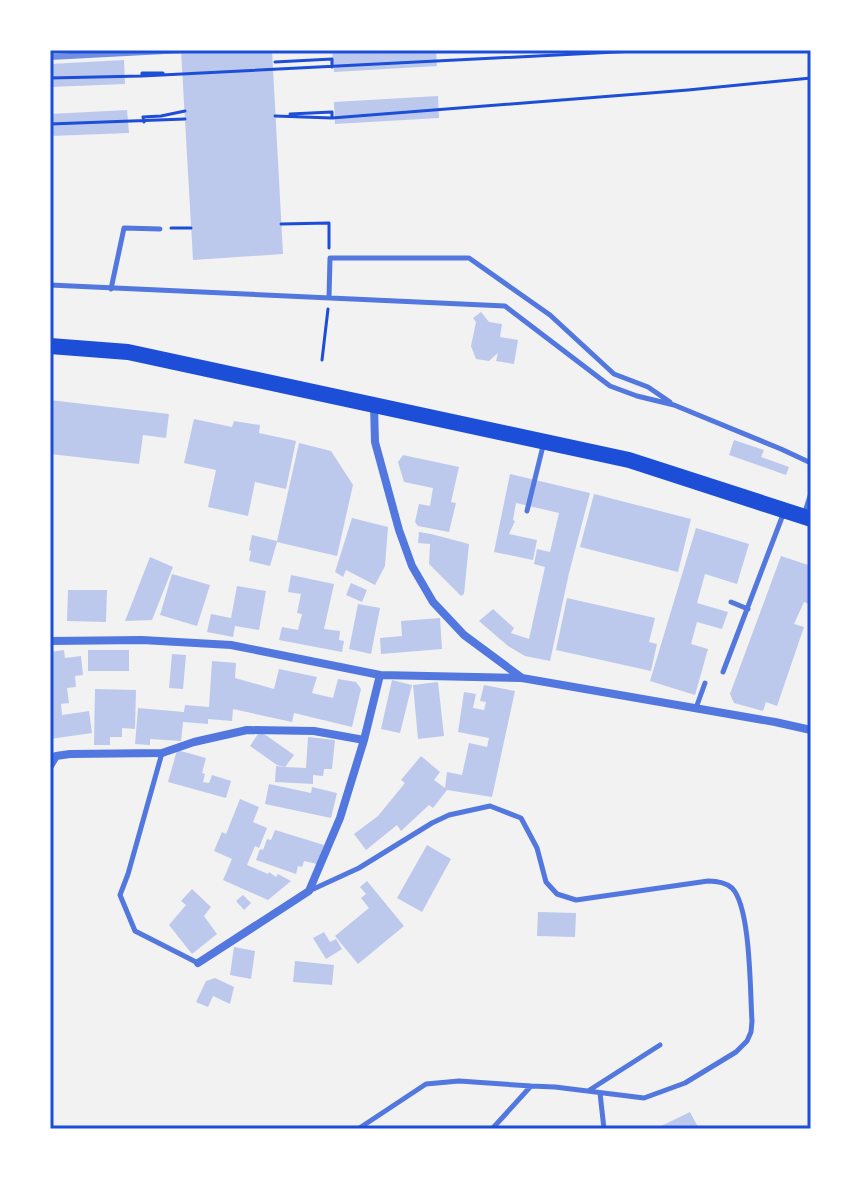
<svg xmlns="http://www.w3.org/2000/svg" width="861" height="1179" viewBox="0 0 861 1179" font-family="Jost,sans-serif">
  <style>
    .building { fill: #bdc9ec }
    .lines { fill: none; stroke-linecap: round; stroke-linejoin: round }
    .path { stroke: #1d4ed8; stroke-width: 3 }
    .service { stroke: #5277de; stroke-width: 5 }
    .minor { stroke: #5277de; stroke-width: 8 }
    .primary { stroke: #1d4ed8; stroke-width: 16 }
    .rail { stroke: #7290e2; stroke-width: 6 }
    .neatline { fill: none; stroke: #1d4ed8; stroke-width: 3 }
  </style>
  <rect width="100%" height="100%" fill="#f2f2f2"/>
  <path class="building" d="M181,50H272L283,254L193,260Z
    M332,50H436L437,66L334,72Z
    M124,60L125,84L50,87V64Z
    M438,96L439,118L335,124L334,102Z
    M127,110L129,133L50,136V114Z
    M481,312L489,322L502,324L500,337L518,340L514,364L496,361L498,353L489,361L476,359L471,346L476,322L473,318Z
    M50,400L169,414L166,438L143,435L139,464L50,454Z
    M194,419L232,427L234,421L260,425L259,433L296,441L286,489L255,482L248,516L208,507L216,470L184,463Z
    M734,440L764,450L761,457L789,467L786,475L729,455Z
    M299,443L331,451L353,485L337,556L277,542L270,566L249,561L251,551L249,550L252,535L277,541Z
    M403,455L459,467L451,502L456,503L449,532L418,526L415,522L419,504L430,506L433,488L404,482L398,462Z
    M510,474L590,493L569,573L550,661L525,656L508,646L479,621L493,609L514,628L511,633L529,639L545,567L534,564L537,549L550,552L559,513L516,503L513,520L515,521L509,534L537,540L533,560L494,552Z
    M594,494L691,519L678,572L580,547Z
    M352,518L388,527L385,566L375,585L346,570L343,577L335,572Z
    M696,528L749,544L737,584L705,574L697,603L728,612L722,629L697,622L691,644L708,649L695,695L650,681Z
    M419,532L431,534L469,544L464,594L461,596L429,564L430,544L418,543Z
    M781,556L811,566V605L804,602L794,624L804,627L777,706L766,702L763,711L734,703L730,694Z
    M150,557L173,567L152,620L125,621Z
    M172,574L210,585L197,626L160,615Z
    M291,575L334,584L324,629L340,631L339,640L344,641L342,652L279,640L282,627L298,630L302,614L297,613L301,594L288,592Z
    M351,583L367,590L362,602L346,595Z
    M237,586L266,591L259,630L235,626L233,637L207,632L211,614L231,618Z
    M68,590H107L106,622L67,621Z
    M567,598L655,618L649,642L657,644L651,671L556,650Z
    M358,604L380,608L371,654L349,649Z
    M440,618L442,649L381,654L380,638L402,636L401,621Z
    M64,650L65,658L81,656L83,675L75,676L76,687L67,688L69,703L61,704L62,715L89,711L92,733L50,739V652Z
    M88,650H129V671H88Z
    M172,654L186,655L183,689L169,688Z
    M212,661L236,663L235,678L274,689L279,669L317,677L312,693L333,698L338,679L356,682L361,689L352,727L294,713L292,722L233,709L232,721L208,719V724L183,722L181,741L150,739V745L135,744L138,708L184,712L185,705L209,707Z
    M392,680L412,685L400,733L381,729Z
    M438,682L444,736L418,739L413,685Z
    M484,685L515,691L492,797L447,790L433,808L429,805L401,831L397,825L366,850L354,834L378,816L405,783L401,780L421,756L440,772L434,780L445,788L447,772L462,775L469,743L487,747L489,738L458,732L464,692L476,694L473,708L484,710L486,702L480,701Z
    M95,689L136,690L135,729L122,728V737H110V745H94Z
    M260,731L294,755L285,767L306,768L308,737L335,740L332,769H324L323,776L313,775V784L275,782L276,766L285,767L277,765L250,746Z
    M177,750L206,758L202,773L205,774L203,782L209,783L212,775L231,781L226,798L168,782Z
    M269,784L311,793L312,787L337,793L331,818L265,804Z
    M240,799L259,807L253,822L267,828L259,848L255,846L247,865L268,874L269,872L276,877L278,874L291,881L268,900L223,880L232,859L214,851L222,832L226,834Z
    M275,830L324,845L317,864L304,861L302,867L298,866L296,874L256,860L260,849L263,850L267,839L271,840Z
    M427,845L451,859L422,912L397,898Z
    M367,881L404,926L358,964L335,936L369,908L361,898L366,894L360,887Z
    M192,889L211,907L204,916L217,934L192,954L169,925L186,905L181,901Z
    M243,895L251,903L244,910L236,901Z
    M538,912L576,913L575,937L537,936Z
    M324,932L330,942L336,939L342,949L326,959L313,938Z
    M234,947L255,951L251,979L230,975Z
    M295,961L334,965L332,985L293,982Z
    M215,978L234,987L230,1004L213,996L208,1007L196,1002L206,981Z
    M690,1112L699,1129H655Z"/>
  <g class="lines">
    <path class="path" d="M275,62L332,59V67
      M142,76V73H163
      M50,78L142,76L655,50
      M290,114L332,112V118
      M275,116L332,118L688,90L811,78
      M144,122L143,117L161,116L185,111
      M50,124L185,119
      M281,224L329,223V248
      M171,228H191
      M322,360L328,309"/>
    <path class="service" d="M50,285L505,306L610,386L637,396L674,405L781,449L811,463
      M111,289L124,228L160,229
      M329,298L330,258H469L550,315L614,374L648,387L670,402
      M527,511L543,446
      M804,515L811,493
      M731,602L748,609
      M723,672L784,512
      M696,708L705,683
      M162,753L128,874L120,895L135,931L198,963
      M309,891L359,868L432,823L449,815L490,806L521,818L537,848L546,882L557,894L576,900L708,881C716,881 725,882 732,888C751,907 750,993 752,1021L751,1032L747,1041L736,1052L685,1083L644,1098L555,1087L531,1086L492,1129
      M588,1091L660,1045
      M600,1093L604,1129
      M358,1129L426,1084L459,1081L531,1086"/>
    <path class="minor" d="M374,405L375,442L399,530L412,566L433,602L464,635L522,678
      M50,641L142,640L231,645L380,675L522,678L775,722L811,730
      M50,766L56,756L70,754L162,753L194,742L247,730L314,731L364,740
      M198,963L309,891L340,818L364,740L380,675"/>
    <path class="primary" d="M50,346L128,352L629,460L811,519"/>
    <path class="rail" d="M50,57L184,50"/>
  </g>
  <rect width="861" height="1179" fill="none" stroke="#ffffff" stroke-width="104"/>
  <rect x="52" y="52" width="757" height="1075" class="neatline"/>
</svg>
